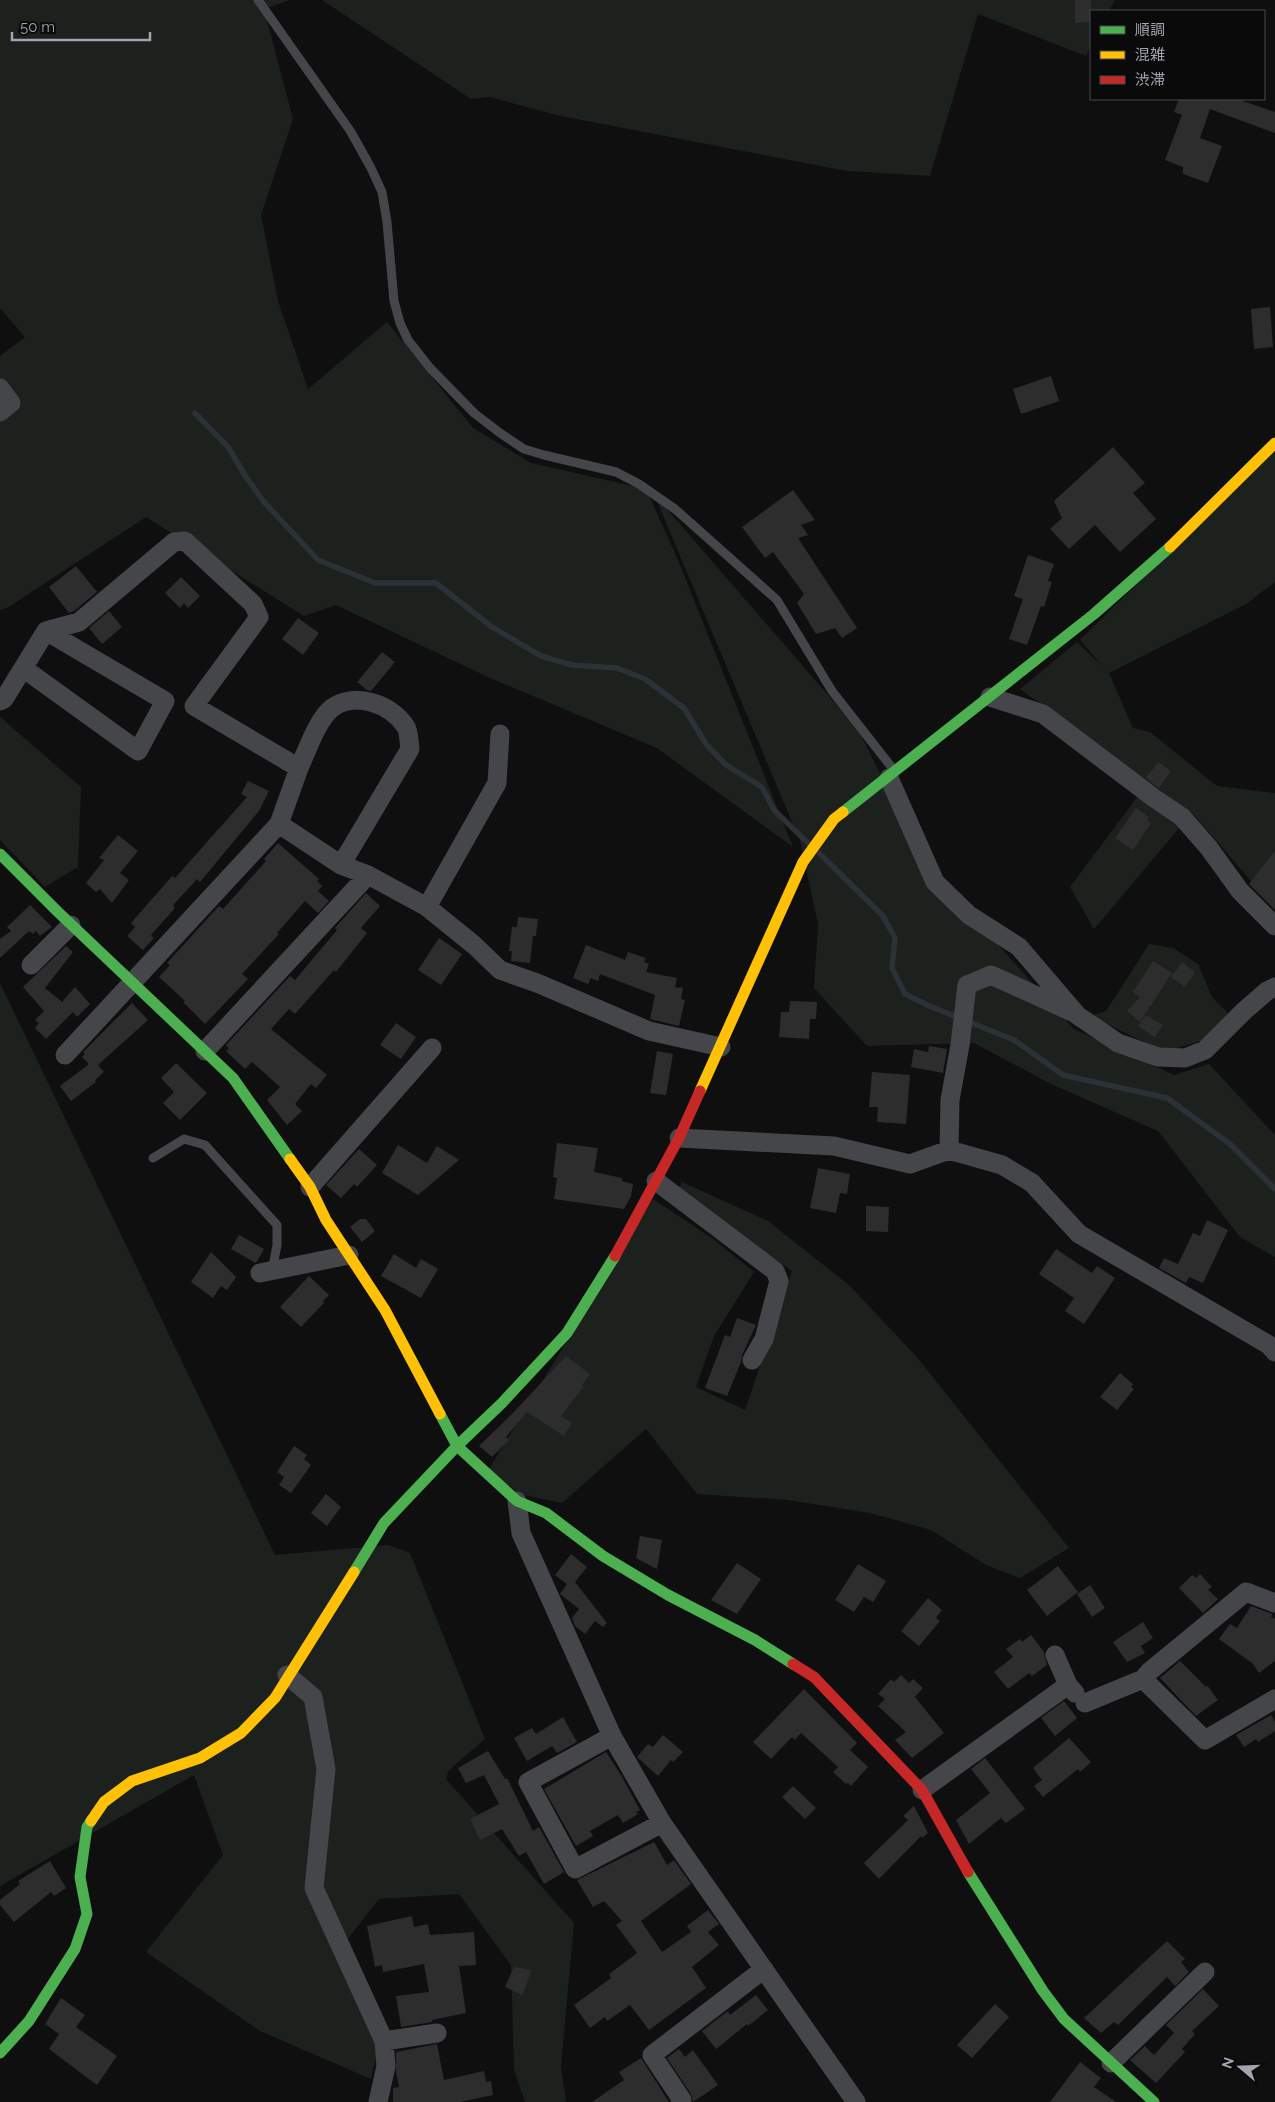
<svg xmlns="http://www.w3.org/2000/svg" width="1275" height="2102" viewBox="0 0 1275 2102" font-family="Raleway,'Noto Sans JP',sans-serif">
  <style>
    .green { fill: #1c211d }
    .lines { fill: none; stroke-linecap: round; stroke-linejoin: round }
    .stream { stroke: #2b3137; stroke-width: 5.5 }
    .building { fill: #2d2d2e }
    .lane { stroke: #45464a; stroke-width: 9 }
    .street { stroke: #45464a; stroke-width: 19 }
    .fast { stroke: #4caf50; stroke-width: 11 }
    .slow { stroke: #ffc107; stroke-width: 11 }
    .jam { stroke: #c62828; stroke-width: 11 }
  </style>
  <rect width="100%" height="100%" fill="#0f0f10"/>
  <path class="green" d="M0,0H290L264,9L293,119L261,215L278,301L308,389L387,322L473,428L531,463L646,489L678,560L793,847L657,748L490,678L336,605L304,616L146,517L7,608L0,610V356L25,337L0,308Z
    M322,0H1115L1109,11H1091V46L1086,56L978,14L930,176L847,171L556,115L490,97L471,99Z
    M1275,448V582L1246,604L1109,673L1133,728L1150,732L1217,786L1275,793V909L1194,815L1020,689L1077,642L1102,666L1080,640Z
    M654,494L859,731L904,822L935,893L991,937L1074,1029L1174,1075L1209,1064L1275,1135V1257L1240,1237L1158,1131L1053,1085L974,1043L867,1046L814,988L818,924L800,841Z
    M0,717L81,787L78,867L45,887L0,840Z
    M1138,796L1181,826L1094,929L1070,887Z
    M1149,944L1173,948L1198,964L1212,997L1230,1015L1201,1041L1177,1048L1159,1049L1090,1016L1106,1011Z
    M0,983L275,1555L388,1545L410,1553L485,1739L449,1770L446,1779L574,1923L561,2066L566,2102H525L514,2069L511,1965L459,1894L379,1899L339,1950L380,2040L371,2079L260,2031L146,1952L223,1855L194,1775L0,1886Z
    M682,1182L768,1221L849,1285L916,1356L1069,1548L1020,1578L986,1565L931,1530L870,1513L788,1500L697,1494L646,1429L562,1503L519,1494L489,1469L653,1199L713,1239L754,1272L714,1336L696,1387L745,1410L792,1271L678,1191Z"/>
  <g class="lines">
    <path class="stream" d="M195,413L228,447L246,477L264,502L318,560L375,583H436L492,627L541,656L572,665L617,668L645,679L684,708L706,744L726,765L762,787L774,810L808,843
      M819,853L883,916L895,938L892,968L905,994L927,1005L1014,1040L1063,1075L1167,1098L1230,1144L1275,1189"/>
  </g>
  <path class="building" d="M1075,0H1091V22L1075,23Z
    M1179,99H1237L1275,112V133L1210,109L1200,138L1222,146L1208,183L1183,174V167L1165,160L1182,115L1174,112Z
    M1270,307L1273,347L1254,349L1251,309Z
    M1051,376L1059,401L1021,414L1013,389Z
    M1113,447L1145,483L1133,493L1156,519L1120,552L1095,525L1069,549L1050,529L1062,518L1054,501Z
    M793,490L815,520L801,525L808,535L798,538L857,628L842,638L835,628L816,634L797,603L804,594L773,552L765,558L742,527Z
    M1028,555L1054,564L1048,581L1052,582L1044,607L1041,606L1027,645L1009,639L1023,599L1014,596Z
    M76,566L97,592L74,611L69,613L49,587Z
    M181,577L200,596L188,608L184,603L180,608L165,593Z
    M109,611L122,627L102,644L89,628Z
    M298,618L319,633L303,655L282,639Z
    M382,652L395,662L371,691L367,690L357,682Z
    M1158,762L1171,771L1159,788L1146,778Z
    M248,781L269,791L259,811L200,882L197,879L175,903L173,906L175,908L151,935L154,938L143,950L127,936L135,927L131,923L166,883L172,876L175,878L247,797L241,794Z
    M1136,808L1149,817L1147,820L1151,823L1133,850L1115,838Z
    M118,835L138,851L120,873L129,880L112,903L100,889L96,892L86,883L104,860L99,858Z
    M278,843L319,879L317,881L322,886L318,891L329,901L318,913L305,901L277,933L279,934L242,974L248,979L205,1024L183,1002L185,1001L159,977L170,965L167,963L219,906L223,909L266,861L264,859Z
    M1275,851V910L1249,884Z
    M366,893L380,906L361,928L367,933L336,972L334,970L295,1014L289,1009L271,1029L327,1075L316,1088L311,1084L295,1104L302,1111L287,1125L267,1100L280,1087L252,1062L245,1069L226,1051L229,1049L226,1045L290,976L295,980L337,930L335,928Z
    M30,905L52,927L40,936L36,931L33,934L29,931L0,958V939L11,931L7,927Z
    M518,917L538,919L536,936H533L530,963L511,961L512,951H509L512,927H517Z
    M439,938L462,954L441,985L418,970Z
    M586,945L625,960L628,952L646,958L644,962L649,964L646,972L677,978L675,987L683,988L681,999L685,1000L679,1026L650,1019L655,995L600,974L598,981L591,978L588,984L573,978Z
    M66,946L73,952L45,988L62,1002L75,987L90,1004L77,1017L73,1012L46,1039L35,1028L39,1023L35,1020L44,1011L23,987Z
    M1153,961L1172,973L1140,1022L1127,1011L1140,997L1133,992Z
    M1182,962L1195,972L1185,987L1171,977Z
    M790,1001L817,1002L816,1019H810L809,1039L779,1037L781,1012H789Z
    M132,1003L148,1020L98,1065L104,1072L95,1080L96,1082L71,1101L60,1086L89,1064L82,1057L85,1054L83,1052Z
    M1146,1015L1163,1025L1155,1037L1138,1026Z
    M396,1023L416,1037L401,1059L380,1045Z
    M929,1046L947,1049L943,1073L911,1067L914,1049L928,1052Z
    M657,1051L673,1054L666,1095L650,1093Z
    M176,1063L207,1093L180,1120L163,1103L174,1092L161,1078Z
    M872,1072L910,1075L906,1124L877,1122L878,1107H869Z
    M557,1143L598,1148L594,1172L622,1178V1181L633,1184L631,1196L624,1209L554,1199L557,1178L553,1177Z
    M398,1145L427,1163L437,1146L459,1160L418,1195L382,1173Z
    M359,1149L377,1165L357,1187L354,1184L341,1198L326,1185Z
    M818,1168L850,1174L847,1194L840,1193L836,1213L810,1208Z
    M866,1206L889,1207L888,1232L866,1231Z
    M360,1219H366L375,1231L362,1242L350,1227Z
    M1207,1220L1228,1230L1203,1283L1189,1277L1186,1283L1159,1268L1164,1258L1178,1264L1193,1233L1200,1236Z
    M239,1235L264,1249L256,1263L231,1249Z
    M1056,1249L1092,1273L1097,1266L1115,1278L1084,1324L1065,1311L1074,1298L1039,1274Z
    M211,1252L236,1277L227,1290L221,1286L213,1298L191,1282Z
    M394,1254L416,1268L421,1259L438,1269L421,1298L381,1276Z
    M309,1276L329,1295L323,1301L324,1303L301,1327L280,1307Z
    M737,1318L756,1325L742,1355L741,1362L727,1396L705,1388L725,1335L730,1337Z
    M566,1356L590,1374L582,1385L584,1386L561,1416L572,1423L564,1436L527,1412L506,1437L509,1440L492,1457L479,1446L513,1413Z
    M1120,1373L1133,1384L1131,1387L1134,1389L1117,1410L1100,1397Z
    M294,1446L307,1455L304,1459L311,1465L291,1493L279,1485L284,1477L277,1472Z
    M326,1494L341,1507L327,1526L311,1513Z
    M640,1536L662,1540L657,1569L636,1558Z
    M571,1554L587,1567L575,1582L607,1623L603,1627L595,1621L585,1634L575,1626L572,1618L579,1609L560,1594L567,1584L555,1575Z
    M737,1563L761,1579L737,1614L711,1600Z
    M858,1564L886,1581L873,1602L864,1597L854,1612L835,1600Z
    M1058,1566L1078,1592L1047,1616L1027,1590Z
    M1200,1574L1212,1587L1208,1590L1218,1599L1203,1613L1179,1588L1192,1575L1196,1578Z
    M1090,1585L1105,1608L1092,1617L1077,1594Z
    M928,1598L942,1610L936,1618L940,1621L919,1646L901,1631Z
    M1251,1606L1273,1614L1271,1617L1275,1619V1661L1259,1673L1252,1663L1219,1639L1230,1624L1237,1628Z
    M1143,1622L1153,1638L1141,1646L1145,1653L1127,1662L1113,1642Z
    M1031,1635L1044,1652L1047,1665L1032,1676L1029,1673L1008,1689L994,1672L1013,1657L1006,1649L1020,1639L1022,1642Z
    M1180,1661L1206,1687L1207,1685L1218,1700L1196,1716L1160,1678Z
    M901,1675L909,1683L913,1679L923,1688L915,1697L944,1733L912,1758L895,1740L906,1732L878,1706L885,1699L878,1694L891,1679L894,1682Z
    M804,1689L857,1743L850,1750L868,1767L851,1786L848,1783L846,1784L833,1772L838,1767L801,1733L795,1740L792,1737L771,1759L753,1742Z
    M1064,1701L1077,1718L1055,1736L1041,1718Z
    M1271,1715L1275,1722V1731L1258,1742L1256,1739L1244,1747L1236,1735Z
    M563,1717L577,1742L557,1753L552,1746L527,1761L514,1738L532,1728L536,1734Z
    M663,1735L683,1752L673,1762L671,1760L658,1776L637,1757L648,1744L653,1747Z
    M1069,1738L1091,1762L1080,1772L1078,1769L1043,1797L1034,1786L1042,1780L1033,1768Z
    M488,1751L505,1779L507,1778L533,1831L539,1827L564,1872L544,1884L526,1852L519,1856L502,1829L480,1840L470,1819L499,1804L484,1775L466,1783L458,1768Z
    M606,1752L621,1775L640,1810L636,1812L638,1814L623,1823L618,1815L590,1831L593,1836L576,1846L544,1789Z
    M985,1758L1025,1809L1006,1823L1001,1818L969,1844L956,1820L990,1793L971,1769Z
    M793,1786L816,1808L805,1819L782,1797Z
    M914,1806L928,1833L922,1838L921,1836L879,1879L864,1863L908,1820L903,1816Z
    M654,1842L667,1865L674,1860L691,1884L641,1921L662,1952L691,1932L687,1926L708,1910L719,1924L708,1932L719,1945L692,1967L706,1988L649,2030L630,2005L607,2021L605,2017L590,2028L574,2005L611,1978L609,1974L637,1953L616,1925L622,1921L604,1901L593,1907L577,1880Z
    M50,1861L66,1888L54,1896L51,1892L14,1922L0,1905V1900L20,1884L18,1881Z
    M412,1916L414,1927L428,1924L430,1935L474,1932L476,1965L459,1966L466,2013L432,2020V2022L401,2027L396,1996L429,1992L424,1964L383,1972L382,1965L375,1967L367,1926Z
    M1167,1941L1185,1959L1181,1962L1189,1972L1175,1986L1167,1977L1118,2025L1114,2022L1101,2033L1084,2018Z
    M514,1967L532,1970L522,1995L505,1987Z
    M1203,1989L1219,2006L1192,2031L1195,2034L1182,2049L1185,2052L1156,2083L1130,2060L1145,2046L1154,2055L1174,2033L1166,2025Z
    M756,1995L768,2010L748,2026L747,2024L716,2049L702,2031L728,2011L730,2015Z
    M61,1998L85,2015L76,2027L117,2056L97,2085L49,2049L59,2034L45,2024Z
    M995,2004L1009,2017L972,2058L957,2045Z
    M437,2044L444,2080L484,2071L486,2082L491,2081L493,2095L460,2102H393V2088L399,2087L396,2072V2052Z
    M679,2049L685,2057L693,2050L718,2085L693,2102L691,2094L667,2058Z
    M641,2058L669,2102H592L624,2080L619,2072Z
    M1080,2062L1101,2078L1094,2087L1116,2102H1050Z"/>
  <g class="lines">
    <path class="lane" d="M258,0L351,132L371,168L382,192L387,222L394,301L400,323L408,340L430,368L474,413L500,433L524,449L544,455L616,472L639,484L675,509L777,600L832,691L893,769
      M153,1158L184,1139L205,1145L277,1225V1245L272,1271"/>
    <path class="street" d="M0,388L11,403L0,412
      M23,668L138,751L165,701L46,631
      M990,697L1043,714L1154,798L1182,817L1209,848L1240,891L1275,926
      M0,701L4,699L46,631L79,622L174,542L185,541L253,604L259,617L194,706L299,768L279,824
      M299,768C307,751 317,720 332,708C355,691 391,704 406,727C409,732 409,743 410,749L341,865
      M889,778L935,882L969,915L1019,947L1077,1015L1118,1043L1158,1057L1185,1058L1205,1050L1243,1012L1267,991L1275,987
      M368,875L427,907L474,945L500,970L537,983L649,1031L721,1047
      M427,907L497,783L500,734
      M31,965L71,925
      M65,1055L279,824L341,865L368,875L205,1051
      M679,1138L834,1146L910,1164L949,1150L1002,1165L1032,1183L1079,1234L1269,1345L1275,1352
      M949,1150L950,1100L960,1045L967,985L991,975L1070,1011
      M656,1181L775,1271L779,1281L764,1339L752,1360
      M310,1187L432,1048
      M260,1273L349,1255
      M517,1501L521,1533L612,1736L662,1823L856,2102
      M1055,1655L1068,1685L1075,1693
      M287,1675L313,1697L326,1769L314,1888L384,2041L386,2066L378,2102
      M1143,1679L1205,1740L1275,1699
      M1085,1703L1143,1679L1150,1671L1246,1592L1275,1603
      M612,1736L528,1782L575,1869L662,1823
      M922,1790L1068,1685
      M384,2041L437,2033
      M1111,2063L1205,1972
      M680,2102L682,2100L652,2055L764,1969"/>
    <path class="fast" d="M843,812L1094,614L1170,547
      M0,854L58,912L233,1078L290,1159
      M440,1414L457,1446L517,1501L546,1513L603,1556L668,1595L755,1640L793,1664
      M354,1572L384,1523L457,1446L502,1403L567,1333L615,1256
      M968,1872L1043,1991L1064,2019L1154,2102
      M0,2053L29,2021L75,1949L87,1914L80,1877L87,1827L91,1821"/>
    <path class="slow" d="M1170,547L1275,443
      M700,1091L803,862L834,819L843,812
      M290,1159L310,1187L326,1220L385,1310L440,1414
      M91,1821L104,1802L132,1781L200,1758L241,1733L275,1698L354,1572"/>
    <path class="jam" d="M615,1256L679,1138L700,1091
      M793,1664L814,1677L922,1790L968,1872"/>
  </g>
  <rect x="1090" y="10" width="175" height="90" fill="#0a0a0b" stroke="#47484d"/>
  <rect x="1100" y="26" width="25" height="8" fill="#4caf50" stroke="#47484d"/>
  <text x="1135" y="35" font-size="15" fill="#a2a5b0">順調</text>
  <rect x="1100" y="51" width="25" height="8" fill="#ffc107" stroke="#47484d"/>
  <text x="1135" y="60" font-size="15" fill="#a2a5b0">混雑</text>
  <rect x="1100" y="76" width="25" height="8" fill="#c62828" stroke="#47484d"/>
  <text x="1135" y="85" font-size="15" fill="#a2a5b0">渋滞</text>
  <g transform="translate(1240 2067) rotate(289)" stroke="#0a0a0b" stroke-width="4" paint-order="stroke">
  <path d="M0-4L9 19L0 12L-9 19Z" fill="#a2a5b0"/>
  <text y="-8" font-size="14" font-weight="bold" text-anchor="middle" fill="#a2a5b0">N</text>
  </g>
  <path d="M12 32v8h138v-8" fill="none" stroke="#a2a5b0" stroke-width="2.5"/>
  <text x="20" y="32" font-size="15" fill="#a2a5b0" stroke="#0a0a0b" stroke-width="4" paint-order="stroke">50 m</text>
</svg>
